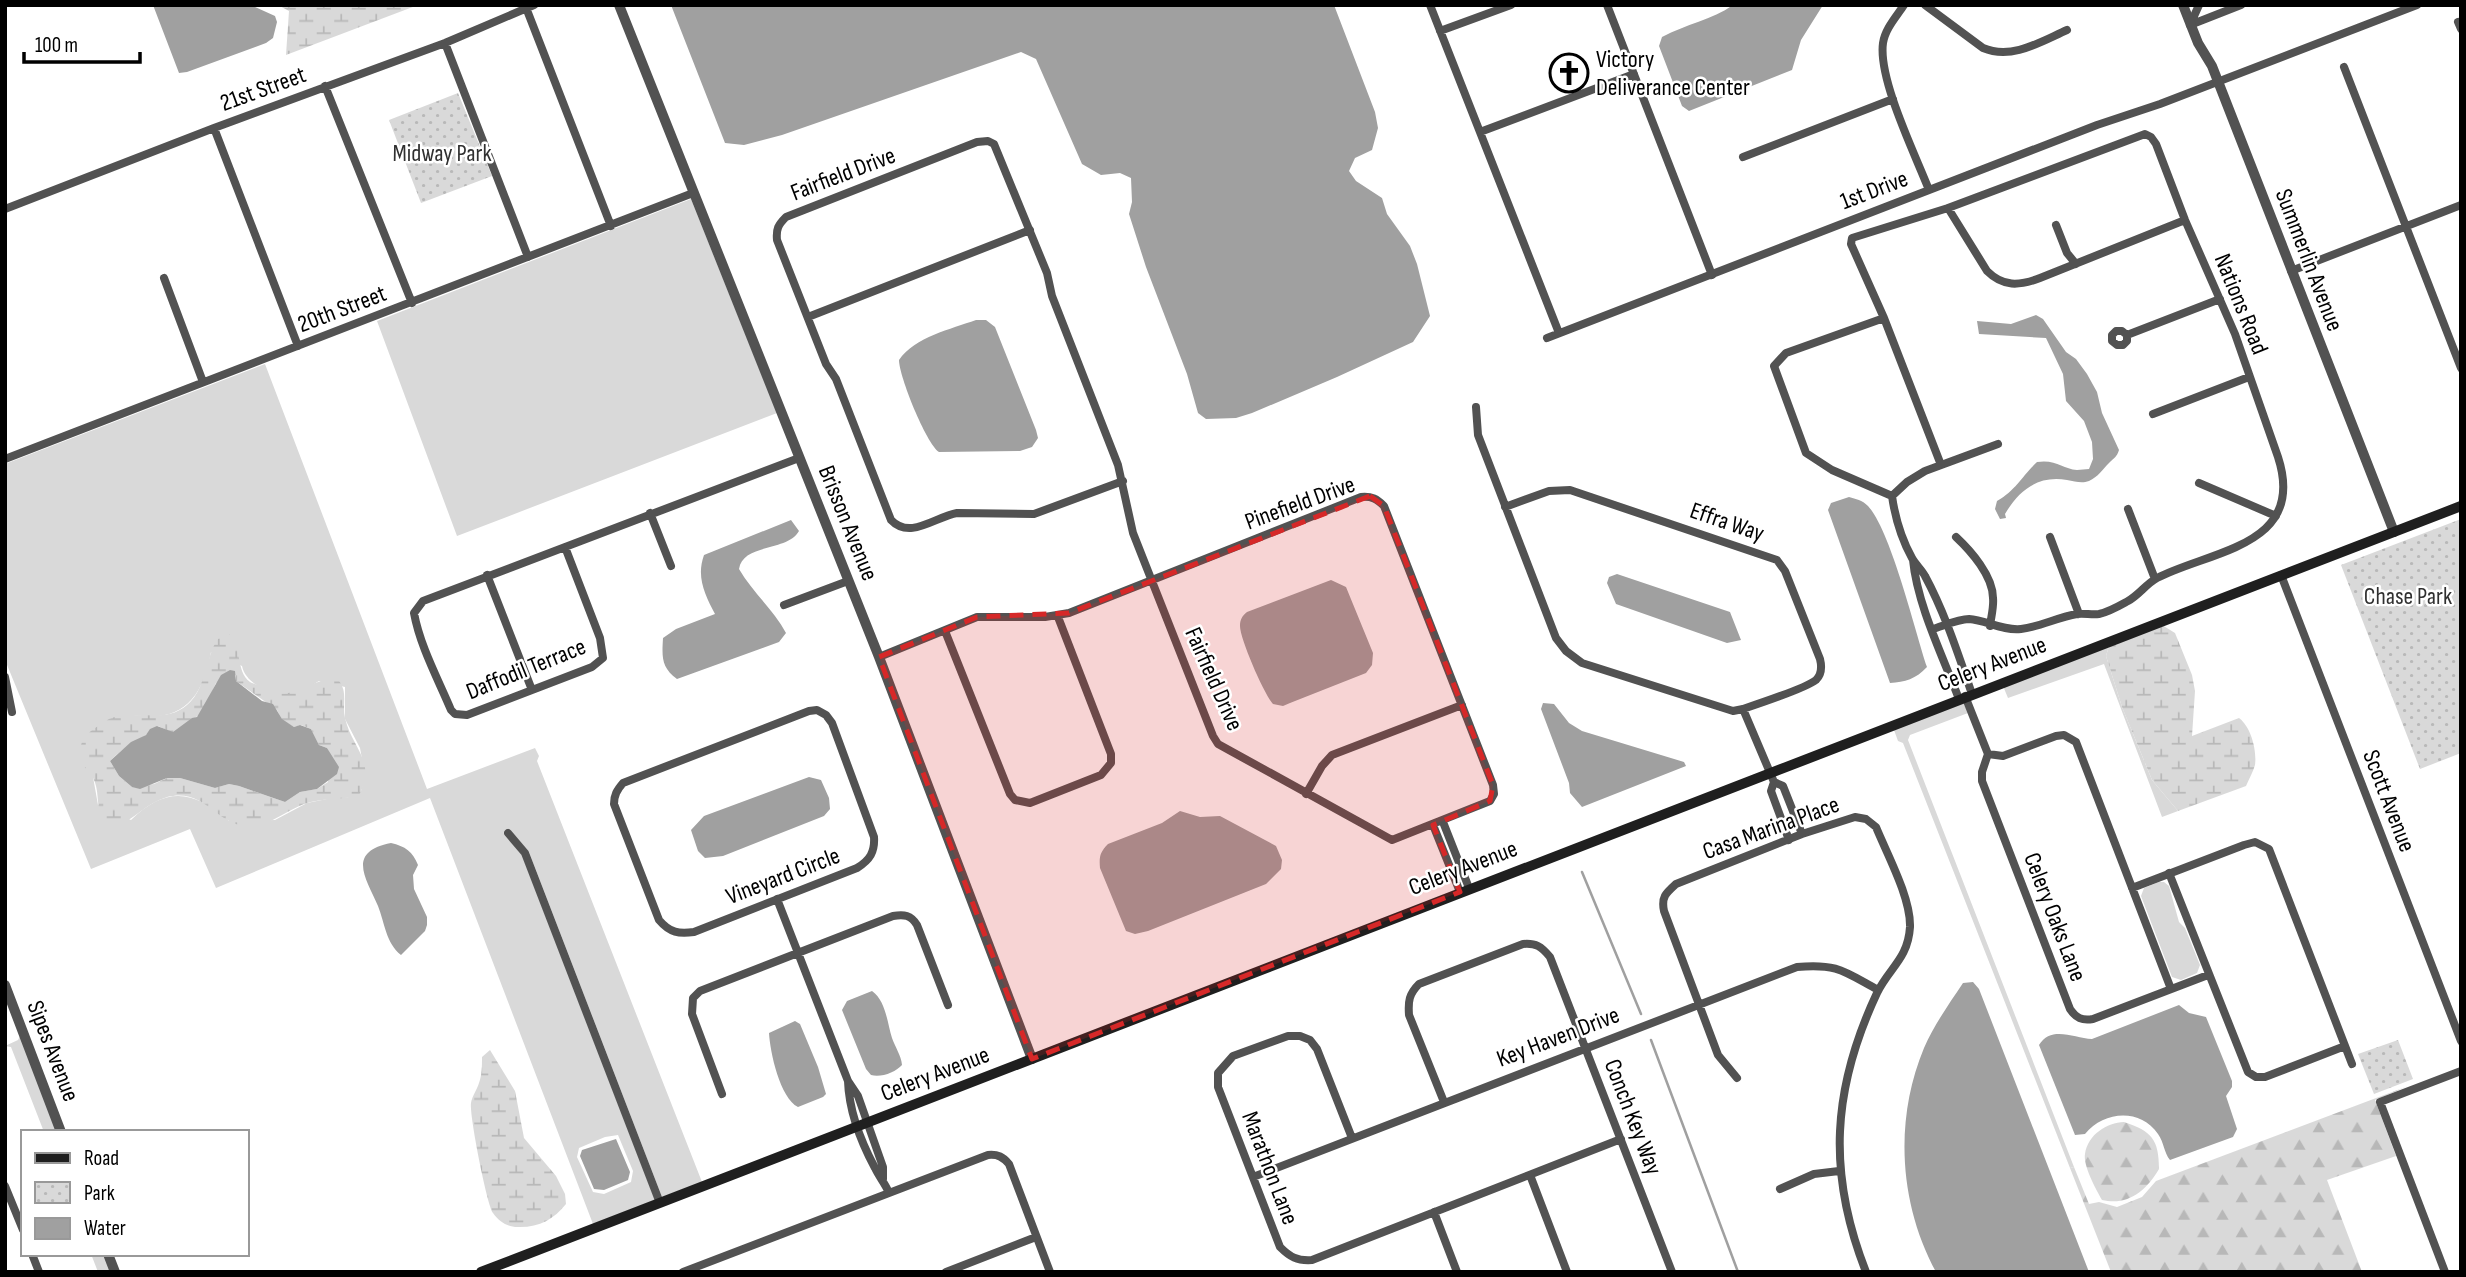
<svg xmlns="http://www.w3.org/2000/svg" width="2466" height="1277" viewBox="0 0 2466 1277" font-family="'Sofia Sans Condensed',sans-serif">
  <style>
    .green { fill: #d9d9d9; fill-rule: evenodd }
    .forest { fill: url(#forest-firs) }
    .wetland { fill: url(#wetland-marsh); fill-rule: evenodd }
    .park { fill: url(#park-dots) }
    .water { fill: #a0a0a0 }
    .lines { fill: none; stroke-linecap: round; stroke-linejoin: round }
    .stream { stroke: #a0a0a0; stroke-width: 2.5 }
    .minor { stroke: #525252; stroke-width: 8 }
    .tertiary { stroke: #525252; stroke-width: 10 }
    .secondary { stroke: #1f1f1f; stroke-width: 10 }
    .marked { fill: #d62828; fill-opacity: 0.2; stroke: #d62828; stroke-width: 5; stroke-dasharray: 14 9; stroke-linejoin: round }
    .labels { text-anchor: middle; dominant-baseline: central; stroke-width: 5; stroke-linejoin: round; paint-order: stroke }
    .poi-label { font-size: 24px; fill: #000; stroke: #fff; text-anchor: start }
    .street-label { font-size: 24px; fill: #000; stroke: #fff }
    .park-label { font-size: 24px; fill: #303030; stroke: #fff }
  </style>
  <defs>
    <pattern id="forest-firs" width="22" height="20" patternUnits="userSpaceOnUse" patternTransform="scale(1.75)"><rect width="22" height="20" fill="#d9d9d9"/><path d="M5 1l3.5 6h-7zM16 11l3.5 6h-7z" fill="#b8b8b8"/></pattern>
    <pattern id="wetland-marsh" width="20" height="14" patternUnits="userSpaceOnUse" patternTransform="scale(1.75)"><rect width="20" height="14" fill="#d9d9d9"/><path d="M1 5h8M5 5V1M11 12h8M15 12V8" fill="none" stroke="#b8b8b8"/></pattern>
    <pattern id="park-dots" width="8" height="8" patternUnits="userSpaceOnUse" patternTransform="scale(1.75)"><rect width="8" height="8" fill="#d9d9d9"/><path d="M2 2h.1M6 6h.1" fill="none" stroke="#b8b8b8" stroke-width="1.8" stroke-linecap="round"/></pattern>
  </defs>
  <rect width="100%" height="100%" fill="#fff"/>
  <path class="green" d="M691,199L777,413L457,536L377,321Z
    M265,364L427,789L535,748L539,756L537,761L702,1182L662,1197L529,852L508,828L503,833L522,855L655,1200L593,1224L430,798L216,888L190,829L91,869L5,660V464ZM211,652L242,666C246,686 278,699 298,692C306,690 312,685 319,681L345,687V719L360,748L365,775L361,791L347,798L337,797L307,803L275,820L229,821C194,790 166,786 131,820L98,805L93,777L134,715C183,723 203,697 211,652ZM618,1135L633,1171L631,1182L604,1194L593,1192L577,1157L579,1148L605,1137Z
    M2109,646L2106,656L2122,707L2152,780L2178,811L2162,817L2104,664L2008,698L2003,686Z
    M1963,702L1968,713L1910,735L1908,740L2074,1167L2070,1168L1903,743L1898,741L1894,730Z
    M2159,882H2164L2169,886L2179,922L2185,928L2200,965L2197,973L2181,980L2172,977L2141,896L2144,888Z
    M20,1036L57,1132H44L11,1047L5,1046L18,1040Z
    M91,1254H104L111,1272H98Z"/>
  <path class="forest" d="M2408,1086L2375,1100L2396,1156L2327,1180L2362,1272H2111L2070,1168L2074,1167L2089,1204L2099,1202L2117,1207L2142,1197L2156,1181Z
    M2124,1122C2152,1131 2159,1140 2159,1169C2146,1191 2128,1206 2102,1200C2096,1189 2083,1166 2085,1154C2088,1134 2107,1123 2124,1122Z"/>
  <path class="wetland" d="M278,5H418L286,55L289,11Z
    M2162,625L2175,633L2192,675L2195,691L2192,736L2239,718C2251,727 2257,750 2255,765C2253,772 2249,779 2246,786L2178,811L2152,780L2122,707L2106,656L2109,646Z
    M227,632C243,645 235,671 250,682C253,684 257,684 261,686C268,689 273,692 281,693C303,696 317,674 339,681C348,692 342,705 345,718C352,749 378,762 358,797C340,799 322,798 304,804C286,811 271,825 250,826C218,828 206,787 167,797C147,803 135,818 117,827L106,824C94,808 101,793 93,778C90,772 83,767 81,760C78,749 82,737 91,731C97,727 103,722 109,719C134,708 164,725 187,705C210,687 205,640 227,632ZM236,675V681L277,710L282,720L294,727L301,725L311,729L319,745L327,748L331,757L328,782L317,789L300,792L285,802L239,786L229,784L215,788L180,778H167L154,784L132,787L119,776L110,761C125,745 141,740 158,726L173,733L202,713L216,683Z
    M490,1050L515,1091L524,1138L556,1176L565,1194L566,1204C554,1219 540,1227 520,1227C509,1228 499,1222 493,1213C487,1205 469,1114 471,1103C472,1096 477,1090 479,1083C482,1075 482,1066 482,1057Z"/>
  <path class="park" d="M458,93L492,176L421,203L389,120Z
    M2461,519V753L2420,769L2341,565Z
    M2398,1040L2413,1079L2374,1094L2358,1054Z"/>
  <path class="water" d="M153,5H251L275,16L277,22L273,38L266,43L187,72L179,73Z
    M671,5H1334L1375,112L1378,128L1372,150L1355,158L1349,171L1356,181L1382,198L1387,214L1410,246L1417,264L1430,316L1413,342L1337,377L1252,413L1236,418L1206,419L1198,413L1187,374L1146,267L1129,214L1132,202L1131,178L1120,173L1101,175L1082,164L1036,59L1021,52L782,135L744,145L725,143Z
    M1733,5H1823L1801,40L1792,70L1689,111L1682,106L1659,46L1662,37C1686,24 1712,20 1733,5Z
    M2036,315L2043,319L2066,352L2076,359L2087,374L2097,392L2102,413L2119,450C2117,457 2114,458 2109,463C2103,469 2098,477 2089,481C2081,484 2075,481 2067,480C2038,475 2019,490 2005,514L2006,518L2000,519L1995,509L1997,501C2017,489 2021,477 2037,462C2056,459 2063,469 2077,470C2081,470 2085,469 2089,469L2093,459L2092,442L2084,421L2066,401L2063,374L2046,338L1979,334L1977,321L2011,324Z
    M976,320H986L995,327L1036,430L1038,438L1032,447L1020,451L939,452C926,443 899,376 899,360C915,337 951,329 976,320Z
    M1849,497C1856,499 1862,500 1868,506C1891,531 1915,631 1927,667C1916,679 1905,682 1890,683L1828,510L1831,503Z
    M791,520L799,531C787,552 743,543 739,569C753,593 774,610 786,633L779,642L677,679C661,667 662,657 663,638L676,629L715,614C705,595 696,577 704,555Z
    M1617,574L1730,612L1741,640L1727,643L1616,604L1607,583L1609,577Z
    M1331,580L1346,587L1373,653L1372,665L1366,673L1290,703L1283,706L1273,704C1264,694 1240,639 1240,626C1240,620 1242,616 1247,612Z
    M230,670L235,671L236,681L262,701L273,704L282,719L294,727L300,725L311,729L319,745L327,748L339,767L337,774L317,789L300,792L285,802L239,786L229,784L215,788L180,778H167L140,789L132,787L119,776L110,761L131,742L146,735L150,729L157,726L173,732L192,718L197,717L221,675Z
    M1543,703L1554,704L1569,723L1582,731L1684,762L1686,766L1582,807L1570,793L1569,783L1541,709Z
    M809,777L821,780L829,798L830,809L824,816L723,856L705,858L698,851L691,830L704,816Z
    M1180,811L1200,817L1220,816L1276,846L1282,860L1281,869L1266,884L1148,931L1135,934L1126,931L1100,868C1099,857 1100,852 1108,844L1162,823Z
    M391,843C405,846 413,852 418,865L413,875L414,889L427,917V925L425,931L401,955C386,943 385,924 378,906C366,878 346,852 391,843Z
    M1973,982L1979,989L2089,1272H1936C1899,1204 1894,1120 1924,1048C1934,1025 1949,1004 1963,983Z
    M872,991C886,1001 887,1022 892,1038C895,1047 901,1055 902,1065C896,1072 881,1078 871,1075L866,1069L842,1010L847,1001Z
    M2179,1005L2189,1013L2206,1017L2232,1081V1087L2226,1096L2237,1129L2233,1137L2170,1160C2164,1153 2164,1142 2158,1134C2140,1108 2104,1111 2085,1134L2075,1135L2039,1045C2051,1025 2074,1038 2092,1039Z
    M795,1021L800,1024L818,1067L826,1094L823,1097L798,1107C780,1098 770,1052 769,1033Z
    M616,1139L630,1172L628,1180L604,1190L594,1189L580,1156L582,1150Z"/>
  <g class="lines">
    <path class="stream" d="M1582,872L1641,1014
      M1651,1040L1738,1272"/>
    <path class="minor" d="M525,5L611,226
      M1430,5L1559,333
      M1607,5L1712,275
      M1904,5C1896,17 1885,29 1883,43C1878,79 1915,154 1929,190
      M1925,5L1983,48C2012,60 2040,42 2067,30
      M2458,22L2461,29
      M2190,25L2241,5
      M2190,25L2199,5
      M1440,31L1511,5
      M445,43L528,257
      M2344,67L2461,368
      M325,86L412,303
      M214,128L298,346
      M1480,132L1634,74
      M1743,157L1893,99
      M1948,208L1987,271C2003,287 2019,286 2040,278L2185,220
      M5,209L214,128L445,43L534,5
      M2056,225L2067,253L2076,264
      M2291,271L2461,205
      M164,278L203,382
      M808,317L1030,230
      M1884,318L1786,353L1774,366L1806,453L1832,470L1892,496
      M2127,335V341L2123,345H2117L2112,341V335L2116,331H2122L2127,335L2220,299
      M1547,338L2097,125L2160,104L2417,5
      M1476,407L1478,435L1556,638L1566,651L1582,663L1733,711L1743,709C1758,704 1806,688 1816,680C1822,674 1822,667 1820,659L1785,571L1777,560L1570,490L1549,491L1505,507
      M2153,414L2249,377
      M5,459L693,193
      M2199,483L2276,516
      M1892,496C1895,517 1902,540 1912,558C1916,565 1922,570 1925,576C1945,613 1958,654 1972,694
      M1892,496L1907,482L1925,471L1998,444
      M2128,509L2155,579
      M650,513L671,566
      M1956,537C1971,551 1993,576 1993,598C1994,607 1991,617 1990,626
      M2050,537L2079,614
      M565,547L600,638L603,658L592,667L467,715L455,714L451,710C438,679 420,646 414,613L423,601L799,458
      M1913,560C1917,604 1943,657 1959,699
      M487,575L532,690
      M2281,575L2461,1041
      M784,605L848,581
      M1933,629C1943,626 1958,619 1969,619C1986,620 2002,631 2021,629C2040,627 2058,617 2077,614C2084,613 2092,615 2099,614C2109,612 2119,606 2128,601C2139,595 2146,584 2157,578C2212,550 2307,546 2278,457L2235,334L2185,220L2156,144L2151,137L2145,134L1948,208L1852,238L1851,244L1884,318L1941,465
      M945,631L1010,794L1015,800L1030,803L1101,775L1111,763V754L1058,617
      M879,657L977,617H1045L1069,613L1361,497C1372,496 1377,499 1384,506L1493,785L1494,794L1490,801L1392,840L1218,744L1213,736L1133,533L1118,465L1052,296L1047,273L994,144L988,141L977,142L786,217C778,225 776,229 777,240L826,364L836,379L891,520C910,540 935,517 957,513L1034,514L1123,481
      M5,677L12,712
      M1965,696L1988,754L1982,772V781L2070,1009C2076,1018 2082,1021 2093,1019L2208,975
      M1743,709L1774,782L1783,786L1802,834
      M817,710L826,715L832,723L874,837C875,852 870,860 857,868L694,932C679,934 670,933 659,920L614,804C614,795 617,790 623,783L809,711Z
      M1988,754L2003,756L2056,736L2064,735L2076,742L2171,989
      M1774,782L1771,791L1789,840
      M1306,794L1322,766L1332,755L1462,705
      M1443,822L1469,888
      M1433,825L1460,892
      M508,833L525,853L660,1203
      M2169,873L2248,1072L2256,1077H2265L2345,1046
      M2132,888L2244,845L2255,842L2269,849L2352,1064
      M777,899L848,1081L858,1096L883,1167V1179
      M1737,1078L1718,1055L1664,911C1661,897 1666,893 1676,884L1802,834L1855,817L1866,819L1876,827C1887,854 1911,898 1910,927C1908,959 1889,968 1877,993C1832,1089 1827,1173 1866,1272
      M848,1081C849,1110 861,1142 875,1168C879,1177 885,1183 889,1193
      M722,1094L692,1014L693,998L700,991L893,916C904,914 911,915 917,925L948,1005
      M1444,1102L1409,1015C1408,1001 1409,994 1419,984L1523,944C1536,943 1541,946 1550,957L1672,1272
      M1352,1138L1317,1049L1310,1040L1300,1036H1288L1233,1056L1218,1073V1087L1280,1247C1290,1257 1297,1261 1312,1260L1621,1139
      M1530,1175L1567,1272
      M1253,1177L1797,967C1837,963 1845,972 1878,990
      M5,1186L23,1230
      M1780,1189L1814,1174L1839,1171
      M1434,1212L1457,1272
      M32,1254L39,1272
      M683,1272L988,1155C998,1154 1003,1157 1009,1164L1050,1272
      M946,1272L1036,1237
      M2445,1272L2380,1102L2461,1071"/>
    <path class="tertiary" d="M619,5L879,657L1032,1059
      M2183,5L2198,43L2212,66L2394,532
      M5,985L61,1132
      M108,1254L115,1272"/>
    <path class="secondary" d="M481,1272L2461,506"/>
  </g>
  <path class="marked" d="M1370,496L1384,506L1493,785L1490,801L1433,825L1460,892L1032,1059L879,657L977,617L1069,613Z"/>
  <defs>
    <symbol id="church-ring" viewBox="-11 -11 22 22"><circle r="9.5" fill="#fff" stroke="#000" stroke-width="1.5"/><path d="M-1.2-6h2.4v3.5h3.3v2.4h-3.3V6h-2.4V-.1h-3.3v-2.4h3.3Z" fill="#000"/></symbol>
  </defs>
  <g fill-rule="evenodd">
    <use href="#church-ring" x="1547" y="51" width="44" height="44"/>
  </g>
  <g class="labels">
    <g class="poi-label">
      <text x="1596" y="59">Victory<tspan x="1596" dy="28">Deliverance Center</tspan></text>
    </g>
    <g class="street-label">
      <text transform="translate(263 89) rotate(-20)">21st Street</text>
      <text transform="translate(843 174) rotate(-21)">Fairfield Drive</text>
      <text transform="translate(1874 190) rotate(-21)">1st Drive</text>
      <text transform="translate(2309 260) rotate(69)">Summerlin Avenue</text>
      <text transform="translate(2241 304) rotate(68)">Nations Road</text>
      <text transform="translate(342 309) rotate(-21)">20th Street</text>
      <text transform="translate(1300 503) rotate(-20)">Pinefield Drive</text>
      <text transform="translate(1727 522) rotate(19)">Effra Way</text>
      <text transform="translate(848 523) rotate(68)">Brisson Avenue</text>
      <text transform="translate(1992 664) rotate(-21)">Celery Avenue</text>
      <text transform="translate(526 669) rotate(-22)">Daffodil Terrace</text>
      <text transform="translate(1214 679) rotate(66)">Fairfield Drive</text>
      <text transform="translate(2389 801) rotate(69)">Scott Avenue</text>
      <text transform="translate(1771 828) rotate(-20)">Casa Marina Place</text>
      <text transform="translate(1463 868) rotate(-21)">Celery Avenue</text>
      <text transform="translate(783 876) rotate(-21)">Vineyard Circle</text>
      <text transform="translate(2055 917) rotate(69)">Celery Oaks Lane</text>
      <text transform="translate(1558 1037) rotate(-21)">Key Haven Drive</text>
      <text transform="translate(53 1051) rotate(69)">Sipes Avenue</text>
      <text transform="translate(935 1074) rotate(-21)">Celery Avenue</text>
      <text transform="translate(1633 1117) rotate(69)">Conch Key Way</text>
      <text transform="translate(1270 1168) rotate(69)">Marathon Lane</text>
    </g>
    <g class="park-label">
      <text x="442" y="153">Midway Park</text>
      <text x="2408" y="596">Chase Park</text>
    </g>
  </g>
  <rect width="2466" height="1277" fill="none" stroke="#000000" stroke-width="14"/>
  <rect x="21" y="1130" width="228" height="126" fill="#ffffff" stroke="#999999" stroke-width="2"/>
  <rect x="35" y="1153" width="35" height="10" fill="#1f1f1f" stroke="#999999" stroke-width="2"/>
  <text x="84" y="1165" font-size="21" fill="#000000">Road</text>
  <rect x="35" y="1182" width="35" height="21" fill="url(#park-dots)" stroke="#999999" stroke-width="2"/>
  <text x="84" y="1200" font-size="21" fill="#000000">Park</text>
  <rect x="35" y="1218" width="35" height="21" fill="#a0a0a0" stroke="#999999" stroke-width="2"/>
  <text x="84" y="1235" font-size="21" fill="#000000">Water</text>
  <path d="M24 52v10h116v-10" fill="none" stroke="#000000" stroke-width="3.5"/>
  <text x="35" y="52" font-size="21" fill="#000000" stroke="#ffffff" stroke-width="5" paint-order="stroke">100 m</text>
</svg>
